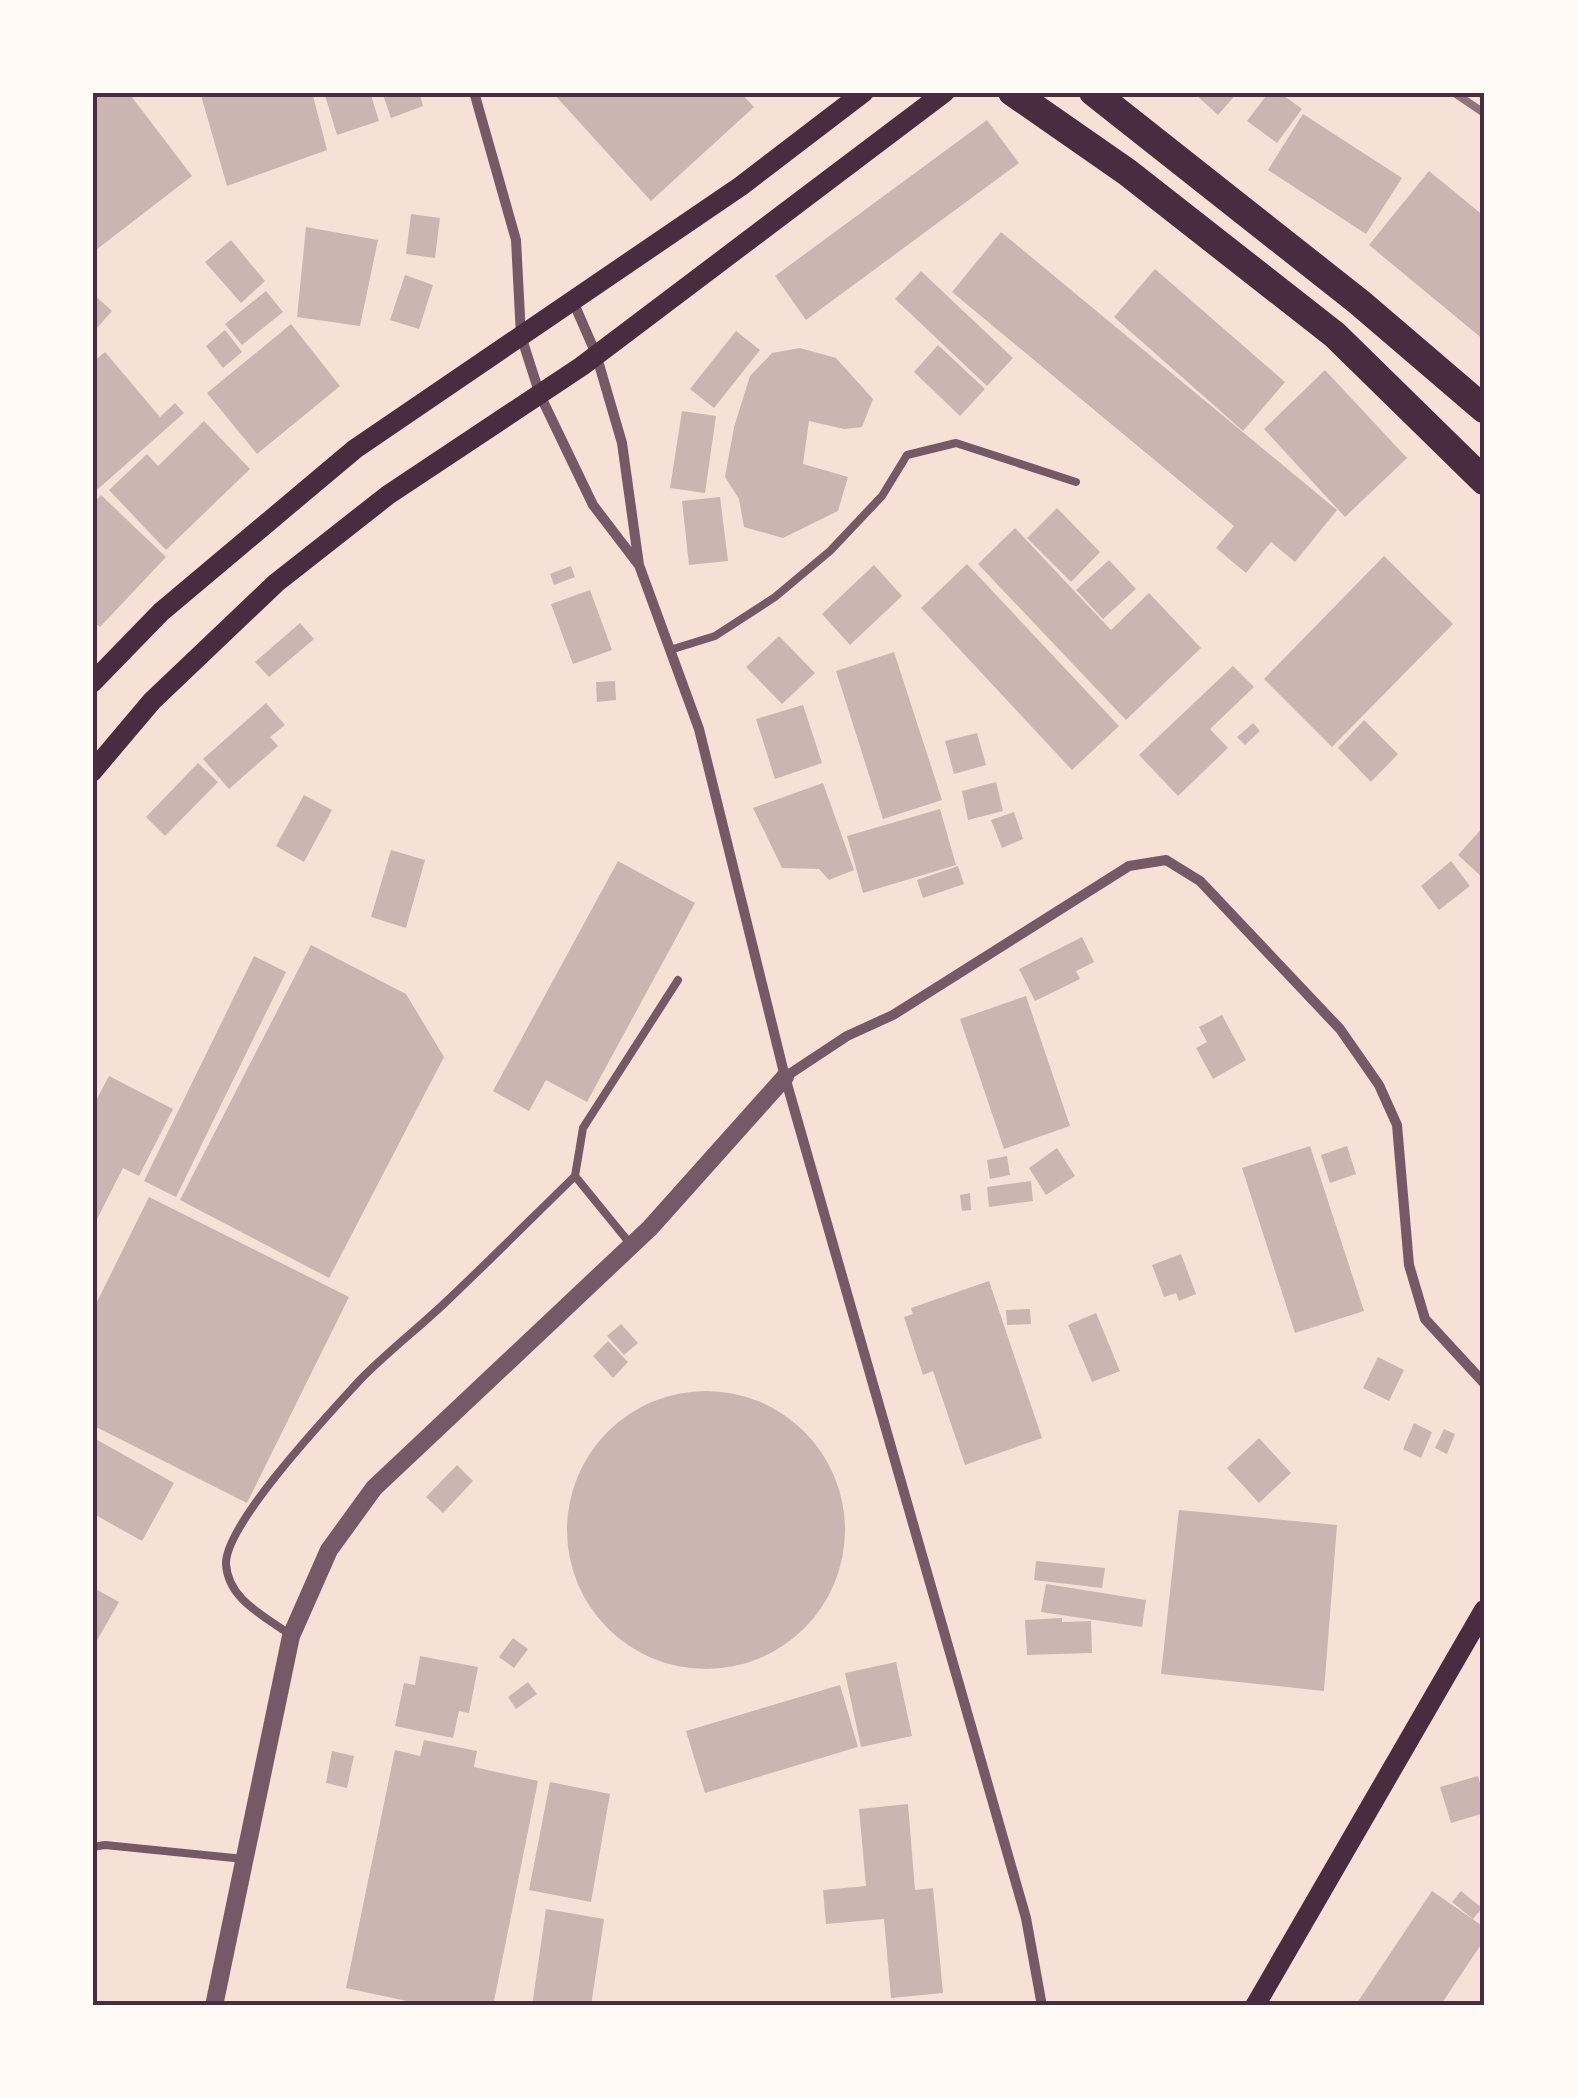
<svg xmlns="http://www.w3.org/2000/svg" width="1577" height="2098" viewBox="0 0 1577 2098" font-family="Overpass,sans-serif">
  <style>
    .building { fill: #ccb4b1 }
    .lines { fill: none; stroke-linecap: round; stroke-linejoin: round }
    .service { stroke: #755966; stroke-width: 8 }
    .minor { stroke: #755966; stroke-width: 10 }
    .tertiary { stroke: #755966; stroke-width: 18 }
    .secondary { stroke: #4a2c40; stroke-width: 20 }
    .trunk { stroke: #4a2c40; stroke-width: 28 }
    .rail { stroke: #8f747c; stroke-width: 8 }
    .neatline { fill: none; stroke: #4a2c40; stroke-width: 4 }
  </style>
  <rect width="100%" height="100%" fill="#f7e1d7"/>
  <path class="building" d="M92,92H128L192,176L92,253Z
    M200,92H312L327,150L227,186Z
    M324,92H370L379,121L337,135Z
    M382,92H419L423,106L391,118Z
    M552,92H740L754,107L651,201Z
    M1193,92H1238L1218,115Z
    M1269,92H1279L1302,109L1277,143L1247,121Z
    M1303,114L1402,178L1366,234L1268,170Z
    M987,120L1019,163L806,320L775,276Z
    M1429,171L1484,216V340L1369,245Z
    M411,214L440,218L435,258L406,254Z
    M306,227L378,240L360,326L297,317Z
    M1001,232L1337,510L1295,562L1271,542L1246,573L1216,548L1234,526L952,292Z
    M231,240L265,281L241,303L205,262Z
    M1155,269L1285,382L1243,431L1114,317Z
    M921,271L1013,358L987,386L895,299Z
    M405,275L433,285L419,329L390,320Z
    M266,291L283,312L242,345L225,324Z
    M92,293L112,311L96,329L92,326Z
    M291,324L340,386L257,454L207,393Z
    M225,330L242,352L223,368L206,346Z
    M736,331L760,350L714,408L690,389Z
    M938,345L985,389L960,416L914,372Z
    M800,348L836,358L873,399L862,427L844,429L809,421L803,464L848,477L838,511L783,538L744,527L739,499L725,477L734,427L750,376L772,353Z
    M105,352L160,417L175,403L184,413L98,489L92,482V363Z
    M1325,370L1407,458L1345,517L1264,429Z
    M682,411L716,416L705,493L670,488Z
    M204,421L250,469L166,550L109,490L147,454L158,466Z
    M101,495L166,557L100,627L92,621V505Z
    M720,497L728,561L689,565L682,501Z
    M1057,508L1100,552L1071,582L1027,538Z
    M1015,528L1111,630L1149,593L1201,648L1126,720L978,564Z
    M1384,556L1453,624L1332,747L1264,679Z
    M1109,560L1136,589L1103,619L1076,590Z
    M967,564L1119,726L1072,770L921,608Z
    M874,565L902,596L850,645L822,614Z
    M571,566L575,577L554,585L550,574Z
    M590,590L612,650L573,664L551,604Z
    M300,623L314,639L269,677L255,662Z
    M779,636L815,673L782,704L746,667Z
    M894,652L942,800L883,819L836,671Z
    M1233,666L1254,687L1210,729L1228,748L1178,796L1139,755Z
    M615,681L616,700L597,702L596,682Z
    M266,703L285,725L270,737L278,746L229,789L203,759Z
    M803,705L822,763L775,779L756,719Z
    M1364,720L1398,754L1371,782L1338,748Z
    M1253,723L1260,731L1245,745L1237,737Z
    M977,733L986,765L954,774L945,741Z
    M198,763L218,782L165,836L146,817Z
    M996,782L1003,811L968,820L962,791Z
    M823,783L854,870L829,880L819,869L782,868L753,808Z
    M304,795L332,810L304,862L276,846Z
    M940,809L956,865L863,893L847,836Z
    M1014,812L1023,839L1002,848L991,820Z
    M1484,826V879L1458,855Z
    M391,850L425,860L406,928L371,917Z
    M618,861L695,903L587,1102L546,1080L529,1111L493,1091Z
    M1451,861L1470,886L1439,910L1421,886Z
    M958,866L964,884L923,898L917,880Z
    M1082,937L1094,962L1076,971L1080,979L1035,1001L1019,969Z
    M311,945L406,994L444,1057L329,1278L180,1200Z
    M254,956L286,972L176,1197L144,1181Z
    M1026,996L1070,1126L1004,1149L960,1019Z
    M1222,1015L1246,1060L1213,1079L1196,1048L1207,1042L1199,1027Z
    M109,1076L173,1109L139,1176L123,1168L92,1229V1108Z
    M1310,1146L1364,1311L1295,1333L1242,1168Z
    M1347,1146L1356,1174L1330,1183L1321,1155Z
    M1057,1148L1075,1176L1046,1195L1029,1168Z
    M1007,1156L1010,1175L990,1179L987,1160Z
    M1031,1181L1033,1201L989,1207L987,1187Z
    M970,1193L971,1210L962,1211L960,1195Z
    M149,1197L349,1297L247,1503L92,1425V1312Z
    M1181,1254L1196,1294L1179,1301L1176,1293L1164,1297L1152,1265Z
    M989,1281L1042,1438L965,1465L933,1371L923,1375L904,1317L913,1314L911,1308Z
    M1030,1309L1031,1324L1007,1325L1006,1310Z
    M1096,1313L1120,1371L1092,1382L1068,1325Z
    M621,1324L638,1343L624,1355L607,1336Z
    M608,1341L628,1362L613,1378L593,1356Z
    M1378,1357L1404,1370L1389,1401L1363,1388Z
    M567 1530a139 139 0 1 1 278 0a139 139 0 1 1-278 0Z
    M1414,1423L1432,1432L1421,1458L1403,1449Z
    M1444,1429L1455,1434L1447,1454L1435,1448Z
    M92,1437L174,1483L142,1541L92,1513Z
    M1259,1438L1291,1473L1259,1503L1227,1468Z
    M457,1465L473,1481L443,1513L426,1497Z
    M1179,1510L1337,1525L1324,1691L1161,1674Z
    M1036,1561L1105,1568L1102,1588L1034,1580Z
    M1046,1584L1146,1600L1142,1627L1041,1612Z
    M92,1587L119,1602L92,1649Z
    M1062,1618V1622L1091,1621L1092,1653L1027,1655L1025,1620Z
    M513,1638L528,1649L514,1668L499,1657Z
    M420,1656L478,1667L469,1713L459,1711L453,1738L395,1726L404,1683L415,1685Z
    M896,1662L912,1736L861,1747L845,1673Z
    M528,1682L537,1694L516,1709L508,1697Z
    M840,1685L858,1747L705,1793L686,1731Z
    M424,1740L477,1751L474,1767L538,1781L493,2006H430L346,1988L395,1750L420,1756Z
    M332,1751L354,1756L347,1788L326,1783Z
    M1478,1776L1484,1797V1813L1451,1823L1440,1787Z
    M550,1782L610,1794L591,1902L529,1890Z
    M908,1804L915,1890L933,1888L943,1993L891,1998L884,1919L826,1924L823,1890L866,1886L859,1809Z
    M1432,1891L1484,1927V1940L1440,2006H1355Z
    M1461,1891L1482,1908L1473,1919L1452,1902Z
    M546,1909L604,1919L591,2006H532Z"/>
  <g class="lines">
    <path class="service" d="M670,650L715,636L775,597L830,551L882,496L907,455L956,443L1076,482
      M632,1246L575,1176L583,1128L678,980
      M289,1634C263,1615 228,1599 226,1564C225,1524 329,1414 359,1381C387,1352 420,1327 449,1299C491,1259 533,1217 575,1176
      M92,1847L105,1845L244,1859"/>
    <path class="minor" d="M474,92L516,240L521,336L540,395L593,505L638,564
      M572,299L596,354L622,443L639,565L699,729L785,1077L1026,1918L1042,2006
      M785,1077L847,1036L893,1015L1129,866L1166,860L1200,881L1340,1029L1379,1085L1397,1125L1409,1265L1425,1319L1484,1383"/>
    <path class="tertiary" d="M214,2006L291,1636L329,1550L374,1488L650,1228L785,1077"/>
    <path class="secondary" d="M92,683L161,612L355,449L741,186L864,92
      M92,772L152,701L276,583L388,495L582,366L945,92
      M1255,2006L1484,1610"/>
    <path class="trunk" d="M1012,92L1127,172L1335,335L1484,481
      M1093,92L1359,302L1484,409"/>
    <path class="rail" d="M1453,92L1484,113"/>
  </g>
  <rect width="1577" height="2098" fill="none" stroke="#fffaf5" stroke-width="190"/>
  <rect x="95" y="95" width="1387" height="1908" class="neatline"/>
</svg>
